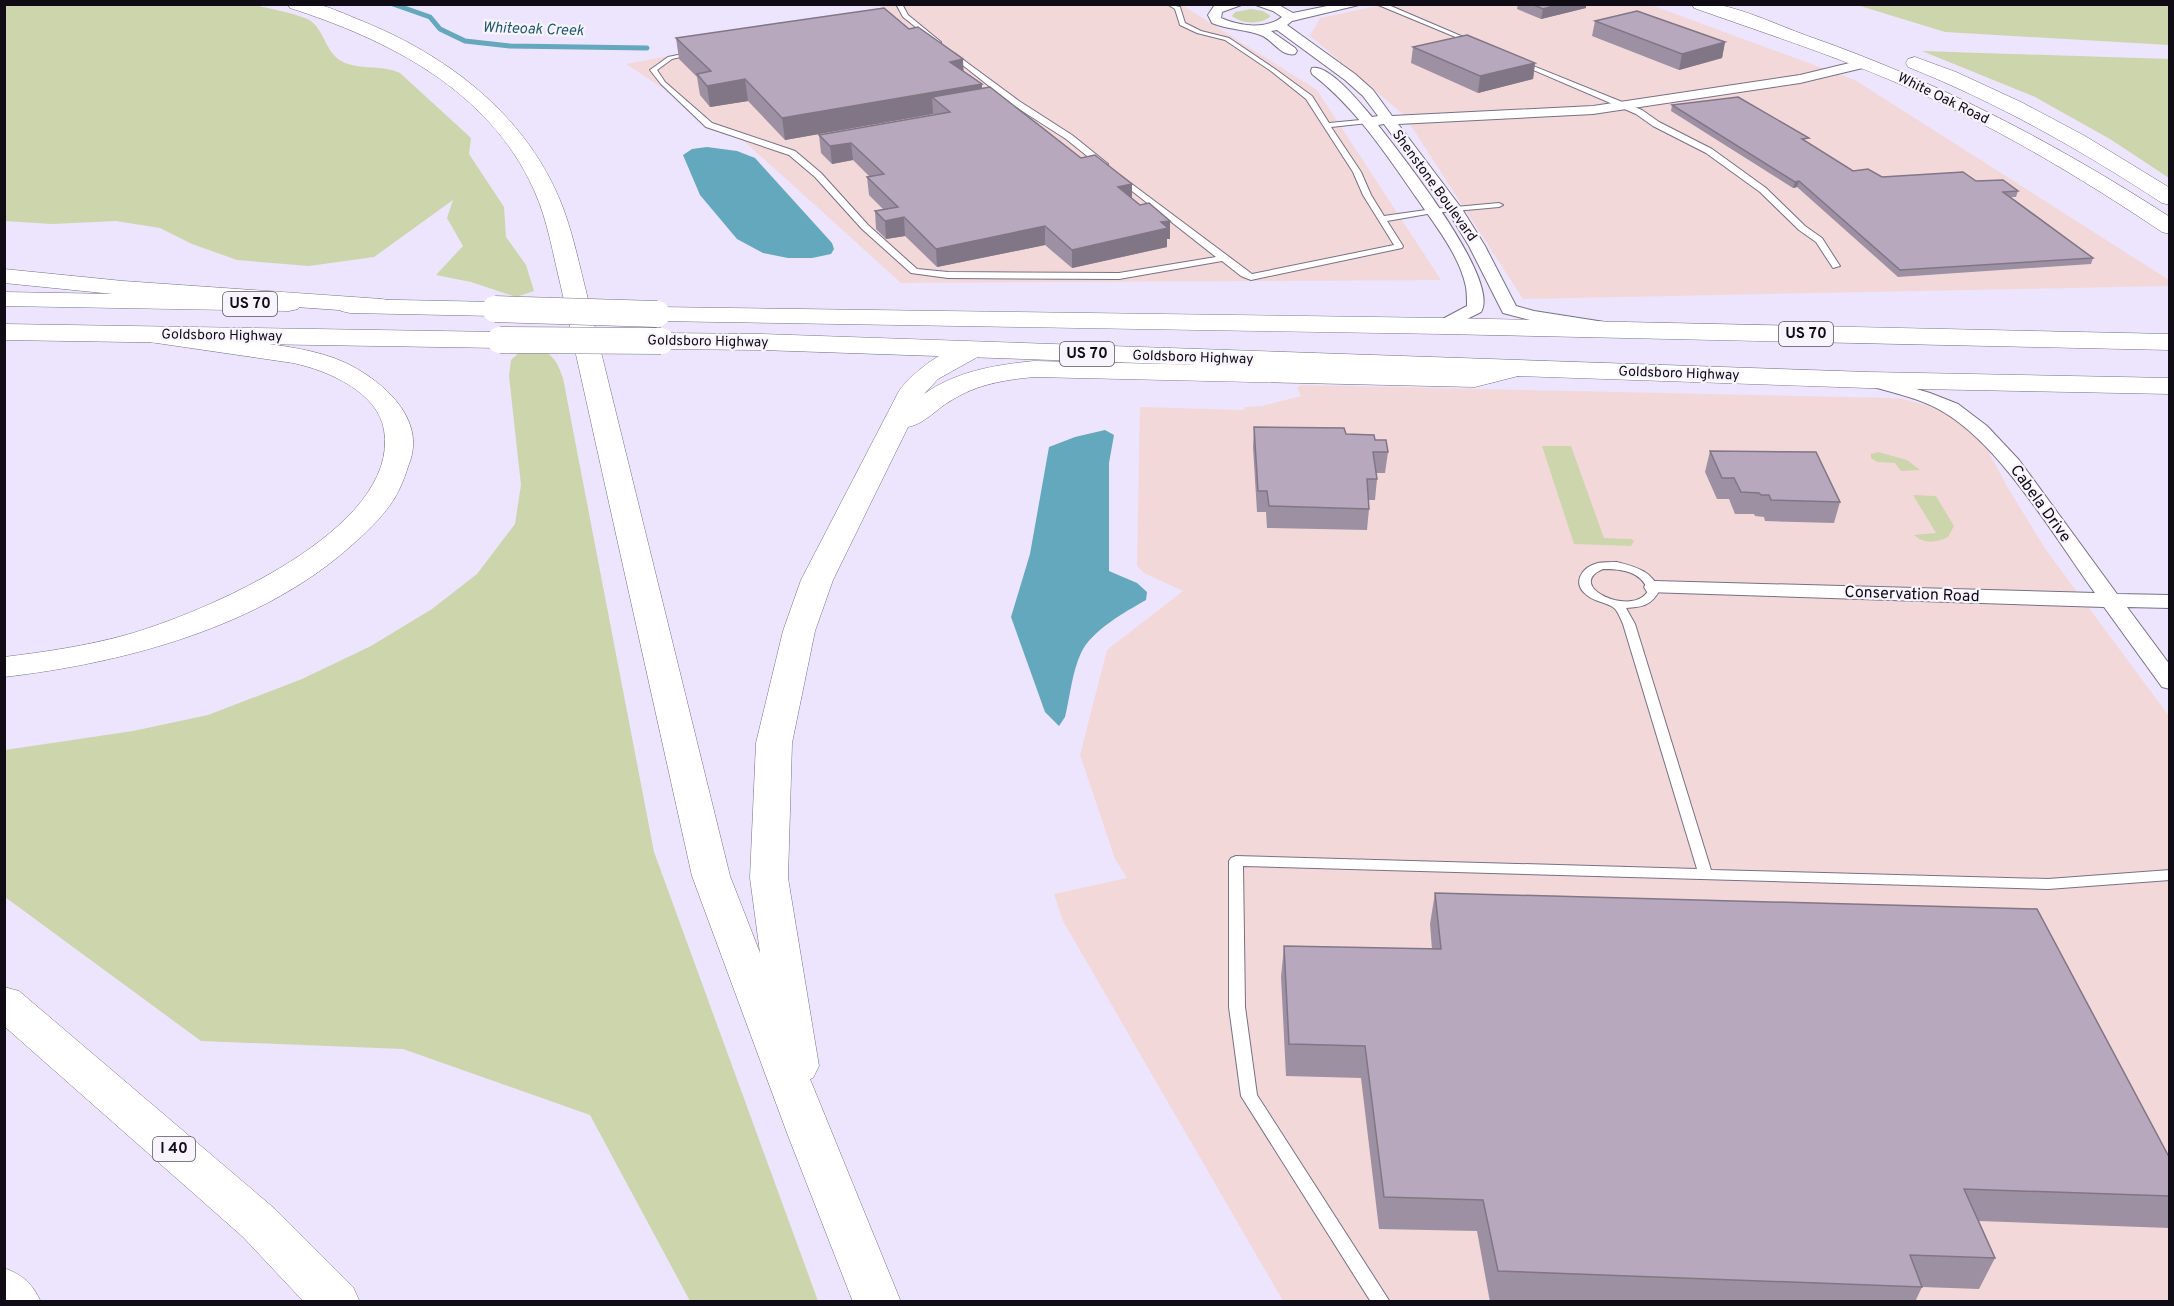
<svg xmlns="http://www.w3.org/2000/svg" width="2174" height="1306" viewBox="0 0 2174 1306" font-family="Overpass,sans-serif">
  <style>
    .commercial { fill: #f3d8d9 }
    .green { fill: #cdd5ad }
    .water { fill: #63a8bc }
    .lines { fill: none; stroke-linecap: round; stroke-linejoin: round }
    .stream { stroke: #63a8bc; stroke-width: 5 }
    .lane-casing { stroke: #787086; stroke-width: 2 }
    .street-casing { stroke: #787086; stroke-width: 2 }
    .secondary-casing { stroke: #787086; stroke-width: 1 }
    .primary-casing { stroke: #787086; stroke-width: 1 }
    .highway-casing { stroke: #787086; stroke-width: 1 }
    .lane { fill: #fff; fill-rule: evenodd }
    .street { fill: #fff; fill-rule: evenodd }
    .secondary { fill: #fff; fill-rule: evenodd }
    .primary { fill: #fff; fill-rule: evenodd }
    .highway { fill: #fff; fill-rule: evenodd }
    .primary-bridge-casing { stroke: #787086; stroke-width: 27; stroke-linecap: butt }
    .primary-bridge { stroke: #fff; stroke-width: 26 }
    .wall { fill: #9d90a3 }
    .shaded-wall { fill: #807685 }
    .building { fill: #b7a8be; stroke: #807685; stroke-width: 1.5 }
    .labels { text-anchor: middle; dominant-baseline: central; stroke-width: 4.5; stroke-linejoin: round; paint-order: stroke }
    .far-street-label { font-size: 14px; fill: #100c15; stroke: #f8f4fe }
    .far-water-label { font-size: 15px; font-style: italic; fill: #225b6a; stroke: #f8f4fe }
    .shield { fill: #f8f4fe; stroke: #56525b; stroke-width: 1.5 }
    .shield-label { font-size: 15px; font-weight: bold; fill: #100c15 }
    .street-label { font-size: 16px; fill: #100c15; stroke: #f8f4fe }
  </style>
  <rect width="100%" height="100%" fill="#ede4fd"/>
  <path class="commercial" d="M879,5H1182L1317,90L1441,280L901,283L745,142L626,64L889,15Z
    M1382,5H1651L1855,80L2169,280V286L1523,299L1404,115L1310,36L1320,18Z
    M1301,385L1890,398L1904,399L1939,409L1979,434L2008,488L2046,550L2169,716V1301H1283L1063,921L1054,894L1127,878L1115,859L1080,755L1107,650L1183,591L1144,573L1137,566L1140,407L1244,410L1245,407L1262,406L1301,396L1297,388Z"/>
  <path class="green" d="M253,5C264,7 303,15 311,21C325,32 325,51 341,61C360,71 381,64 400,73L471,138L469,154L504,207L506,237L526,265L534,291L516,297L471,282L436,275L463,246L447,218L453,200L374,257L309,266L237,260L192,244L160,228L116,221L52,224L5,221V5Z
    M1857,5H2169V45L1945,32Z
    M1251,9L1263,11L1271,16C1261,25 1242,24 1232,16L1235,12Z
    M1922,51L2169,59V178L2110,139L2035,97Z
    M522,350C549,350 554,353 563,378L654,852L818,1301H690L590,1115L403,1049L201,1041L5,897V750L133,731L208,715L302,679L371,646L432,609L477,574L515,524L521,485L509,376L511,360Z
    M1542,446H1571L1604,538L1631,539L1634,541L1631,546L1574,544Z
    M1878,452L1907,460L1920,470L1901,471L1895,463L1877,462L1871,458V454Z
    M1913,495L1936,496L1954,526L1948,537C1936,543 1924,544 1914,535L1936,533Z"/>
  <path class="water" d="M707,147L737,151L755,158L832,243L834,249L831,254L812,258H788L763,253L737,239L700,195L683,155L692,149Z
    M1105,430L1114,435L1109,463V571L1137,583L1147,592L1146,600C1125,612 1092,630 1081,653C1072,672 1070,697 1065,717L1059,726L1045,712L1011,617L1030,554L1049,447L1075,437Z"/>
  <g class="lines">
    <path class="stream" d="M393,4L430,17L440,29L465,41L510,46L647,48"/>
    <defs>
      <path id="lane" d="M896,4H902L908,15L941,42V44H937L903,17Z
        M1167,4L1180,7L1185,23L1201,31L1229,38L1275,69L1312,96L1329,123L1371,119L1372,121L1368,123L1331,127L1361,172L1371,195L1384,216L1433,209L1499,203L1503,205L1499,207L1433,213L1387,221L1403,246L1402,248L1251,280L1241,276L1222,261L1119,279L948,278L911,273L862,229L815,177L789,155L706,127L661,84L650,70L668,57L697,51V53L672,59L657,70L665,82L712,123L795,151L821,173L868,225L917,269L948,272L1119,273L1216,257L1118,180V176H1121L1252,274L1394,245L1363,195L1353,172L1306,99L1271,71L1225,40L1197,33L1180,25L1175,9Z
        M1376,4H1386L1475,42L1470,43Z
        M950,53H954L1019,101L1072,135L1108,164V168H1102L1066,139L1013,105L950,55Z
        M1517,61H1521L1642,110L1659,122L1712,149L1766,188L1805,226L1822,238L1840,266L1833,268L1816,242L1799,230L1760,192L1706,153L1653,126L1636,114L1517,63Z
        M1617,562C1636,567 1653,571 1659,591C1651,606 1641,607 1626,608L1635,624L1711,870L2048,879L2170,870V880L2048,889L1243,866L1245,1007L1257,1095L1390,1302H1371L1241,1096L1229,1007V861L1231,858L1236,856L1697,869L1623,624C1621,620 1618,611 1614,608C1607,602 1595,602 1588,596C1571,584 1581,567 1598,563C1604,562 1611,562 1617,562ZM1603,569C1621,569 1642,571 1648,591C1633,618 1563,586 1603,569Z"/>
      <path id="street" d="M1222,4H1244L1222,12L1221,18C1239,26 1266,30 1282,17L1273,11L1253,4H1277L1293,13L1337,4H1363L1292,21L1287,25L1355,74L1373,90L1392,116L1593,106L1800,75L1866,59L1872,63L1871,66L1800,83L1593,114L1398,124L1462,209L1485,246L1516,306L1534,311L1617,324L1620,328L1617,332L1611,333L1534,321L1503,313L1469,246L1447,210L1384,124L1378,125C1400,153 1501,280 1481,312L1443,331L1437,330L1434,326L1437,322L1467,306C1467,300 1467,293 1466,287C1460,256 1435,225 1418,200C1386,154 1356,108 1312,74L1311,71L1312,68C1329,64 1361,104 1372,117L1378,116L1363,96L1345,80L1277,30L1271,31L1295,48L1297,51L1295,54C1282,57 1274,42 1263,36C1247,29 1228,30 1212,23L1208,15L1214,6Z
        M1869,375L1930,393L1958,404L1987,426L2019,460L2117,594L2170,595V608L2127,607L2170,665V689L2162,687L2104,607L1647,592L1644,587L1647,582L1655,581L2095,593C2055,538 2003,448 1945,413C1922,398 1889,392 1863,384L1860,380L1863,376Z"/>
      <path id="secondary" d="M1692,4C1700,4 1710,3 1719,5C1746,10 1778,25 1805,35C1935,80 2054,142 2170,217V234L2162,232C2077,175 1989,123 1895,82C1830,54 1761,32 1694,8Z
        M1915,57L1956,72L2021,102L2085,136L2170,188V205L2162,203C2081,150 1998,103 1908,67L1906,63L1908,59Z"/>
      <path id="primary" d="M4,292L289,297L298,299L301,304L298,309L289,311L4,306Z
        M350,299L495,302L504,304L507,309L504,314L495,316L350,313L341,311L338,306L341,301Z
        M657,307L1443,318L2170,334V350L1443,334L657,321L648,319L645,314L648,309Z
        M4,324L500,332L509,335L513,340L509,345L500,348L4,340Z
        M661,333L761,334L1868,372L2170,378V394L1868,388L761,350L661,349L652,346L648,341L652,336Z"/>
      <path id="highway" d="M288,4C296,4 306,3 315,4C331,7 347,15 362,21C444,54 519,110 556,191C570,221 577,255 585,287L730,876L760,953L750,878L756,743L783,631L801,580L899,391C913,371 956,338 981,345L985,350L981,355L938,379L924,394C957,371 995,365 1034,361L1475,371L1513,361L1522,363L1526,369L1522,375L1475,387L1034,377C1004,380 978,384 952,400C937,408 925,424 908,427L833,580L815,631L792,743L788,878L819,1066L813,1078L810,1079L901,1302H853L787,1133L692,876L561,287C553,255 548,221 534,190C489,90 389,40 290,8Z
        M4,269L123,281L382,299L391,301L394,306L391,311L382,313L123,295L4,283Z
        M145,327C180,332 214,337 249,341C281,346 316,349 346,363C383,381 427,419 409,464C406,473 403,482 399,490C389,511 370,529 352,545C261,627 124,663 4,677V657C45,652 86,646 126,635C201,614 401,530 384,430C378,392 327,370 293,363L136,340L132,335L136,330Z
        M4,987L19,991L275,1209L353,1287L360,1302H304L243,1237L4,1026Z
        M4,1268C23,1275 32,1283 41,1302H4Z"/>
    </defs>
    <use href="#lane" class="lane-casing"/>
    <use href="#street" class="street-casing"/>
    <use href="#secondary" class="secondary-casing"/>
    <use href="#primary" class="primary-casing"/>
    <use href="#highway" class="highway-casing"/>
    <use href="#lane" class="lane"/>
    <use href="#street" class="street"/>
    <use href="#secondary" class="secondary"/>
    <use href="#primary" class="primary"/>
    <use href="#highway" class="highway"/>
    <defs>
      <path id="primary-bridge" d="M495,309L657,314
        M500,340L661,341"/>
    </defs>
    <use href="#primary-bridge" class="primary-bridge-casing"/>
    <use href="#primary-bridge" class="primary-bridge"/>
  </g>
  <path class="wall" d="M1518,4H1586V8L1541,19L1517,9Z
    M1595,21L1725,42L1722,58L1679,70L1592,36Z
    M909,29L964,72L982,84V89L1132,199L1170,239H1167V247L1072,268L1045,245L937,267L905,236L886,239L876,229L875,211L883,209L869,195L867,177H870L853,160L832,164L821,153L819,135L934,115L933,114L785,140L748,101L710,107L700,95L697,77L679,59L676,38Z
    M1413,47L1535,63L1533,79L1478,93L1411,63Z
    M1672,105L1808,143L1853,171L1882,177L1976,181L2018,191L2016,197H2011L2093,258L2091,264L1898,277L1797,187L1793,188L1671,111Z
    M1254,427L1346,434L1375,440L1388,452L1385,473H1376L1377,479L1375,500H1368L1369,509L1367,530L1267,528L1266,512H1257L1253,447Z
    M1710,451L1840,502L1834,523L1765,521L1764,517L1755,516L1754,514H1735L1729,499H1717L1705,472Z
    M1435,893L2169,1157V1228L1979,1221L1995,1258L1979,1289L1922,1287L1915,1302H1490L1477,1231L1379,1229L1361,1078L1286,1076L1281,977L1284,946L1432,949L1430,924Z"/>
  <path class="shaded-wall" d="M1560,4H1586V8L1541,19L1543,9Z
    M1725,42L1722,58L1679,70L1682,54Z
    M963,59L964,80L950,62Z
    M1535,63L1533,79L1478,93L1480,76Z
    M745,79L748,101L710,107L707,86Z
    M982,84V105L932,97L933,114L785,140L782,118Z
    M851,143L853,160L832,164L830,146Z
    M1799,181L1797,187L1793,188L1795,182Z
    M1132,184V202L1118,187Z
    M904,217L905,236L886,239L885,221Z
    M1170,221V239H1167V247L1072,268V250L1161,222Z
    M1045,226V245L937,267L936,249Z"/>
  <path class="building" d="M1532,4H1560L1543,9Z
    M884,8L909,29L918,27L963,59L950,62L982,84L782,118L745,79L707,86L697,74L711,71L676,38Z
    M1637,11L1725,42L1682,54L1595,21Z
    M1467,35L1535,63L1480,76L1413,47Z
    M990,87L1081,158L1095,155L1132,184L1118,187L1140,205L1149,203L1170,221L1161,222L1168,228L1072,250L1045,226L936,249L904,217L885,221L875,211L898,207L867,177L884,174L851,143L830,146L819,135L950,112L932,97Z
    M1738,97L1809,138L1802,139L1853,171L1868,169L1882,177L1963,172L1976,181L2003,180L2018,191L2003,192L2093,258L1900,270L1799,181L1795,182L1672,105Z
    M1254,427L1344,428L1346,434L1374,435L1375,440H1386L1388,452H1373L1377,479H1367L1369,509L1269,506L1267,491H1258Z
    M1710,451L1816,452L1840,502L1771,500L1769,495H1761L1759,493L1741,492L1734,478H1722Z
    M1435,893L2037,909L2169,1157V1196L1964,1189L1995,1258L1910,1255L1922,1287L1498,1271L1483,1200L1384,1197L1365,1046L1289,1044L1284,946L1441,949Z"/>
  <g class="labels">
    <g class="far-street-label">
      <text transform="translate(1943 99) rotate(26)">White Oak Road</text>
      <text transform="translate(1434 186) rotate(54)">Shenstone Boulevard</text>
      <text transform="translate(222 336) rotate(1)">Goldsboro Highway</text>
      <text transform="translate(708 342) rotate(1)">Goldsboro Highway</text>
      <text transform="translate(1193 358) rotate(2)">Goldsboro Highway</text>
      <text transform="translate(1679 374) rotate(2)">Goldsboro Highway</text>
    </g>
    <g class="far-water-label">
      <text transform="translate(533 30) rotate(2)">Whiteoak Creek</text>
    </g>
    <g class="shield">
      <rect x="223" y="292" width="54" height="24" rx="4.5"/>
      <rect x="1779" y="322" width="54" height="24" rx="4.5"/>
      <rect x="1060" y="342" width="54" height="24" rx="4.5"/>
      <rect x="153" y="1137" width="42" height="24" rx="4.5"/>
    </g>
    <g class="shield-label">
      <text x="250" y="304">US 70</text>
      <text x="1806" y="334">US 70</text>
      <text x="1087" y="354">US 70</text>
      <text x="174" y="1149">I 40</text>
    </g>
    <g class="street-label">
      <text transform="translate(2040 504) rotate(54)">Cabela Drive</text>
      <text transform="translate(1912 595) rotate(2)">Conservation Road</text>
    </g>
  </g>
  <rect width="2174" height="1306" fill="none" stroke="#100c15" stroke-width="12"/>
</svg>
